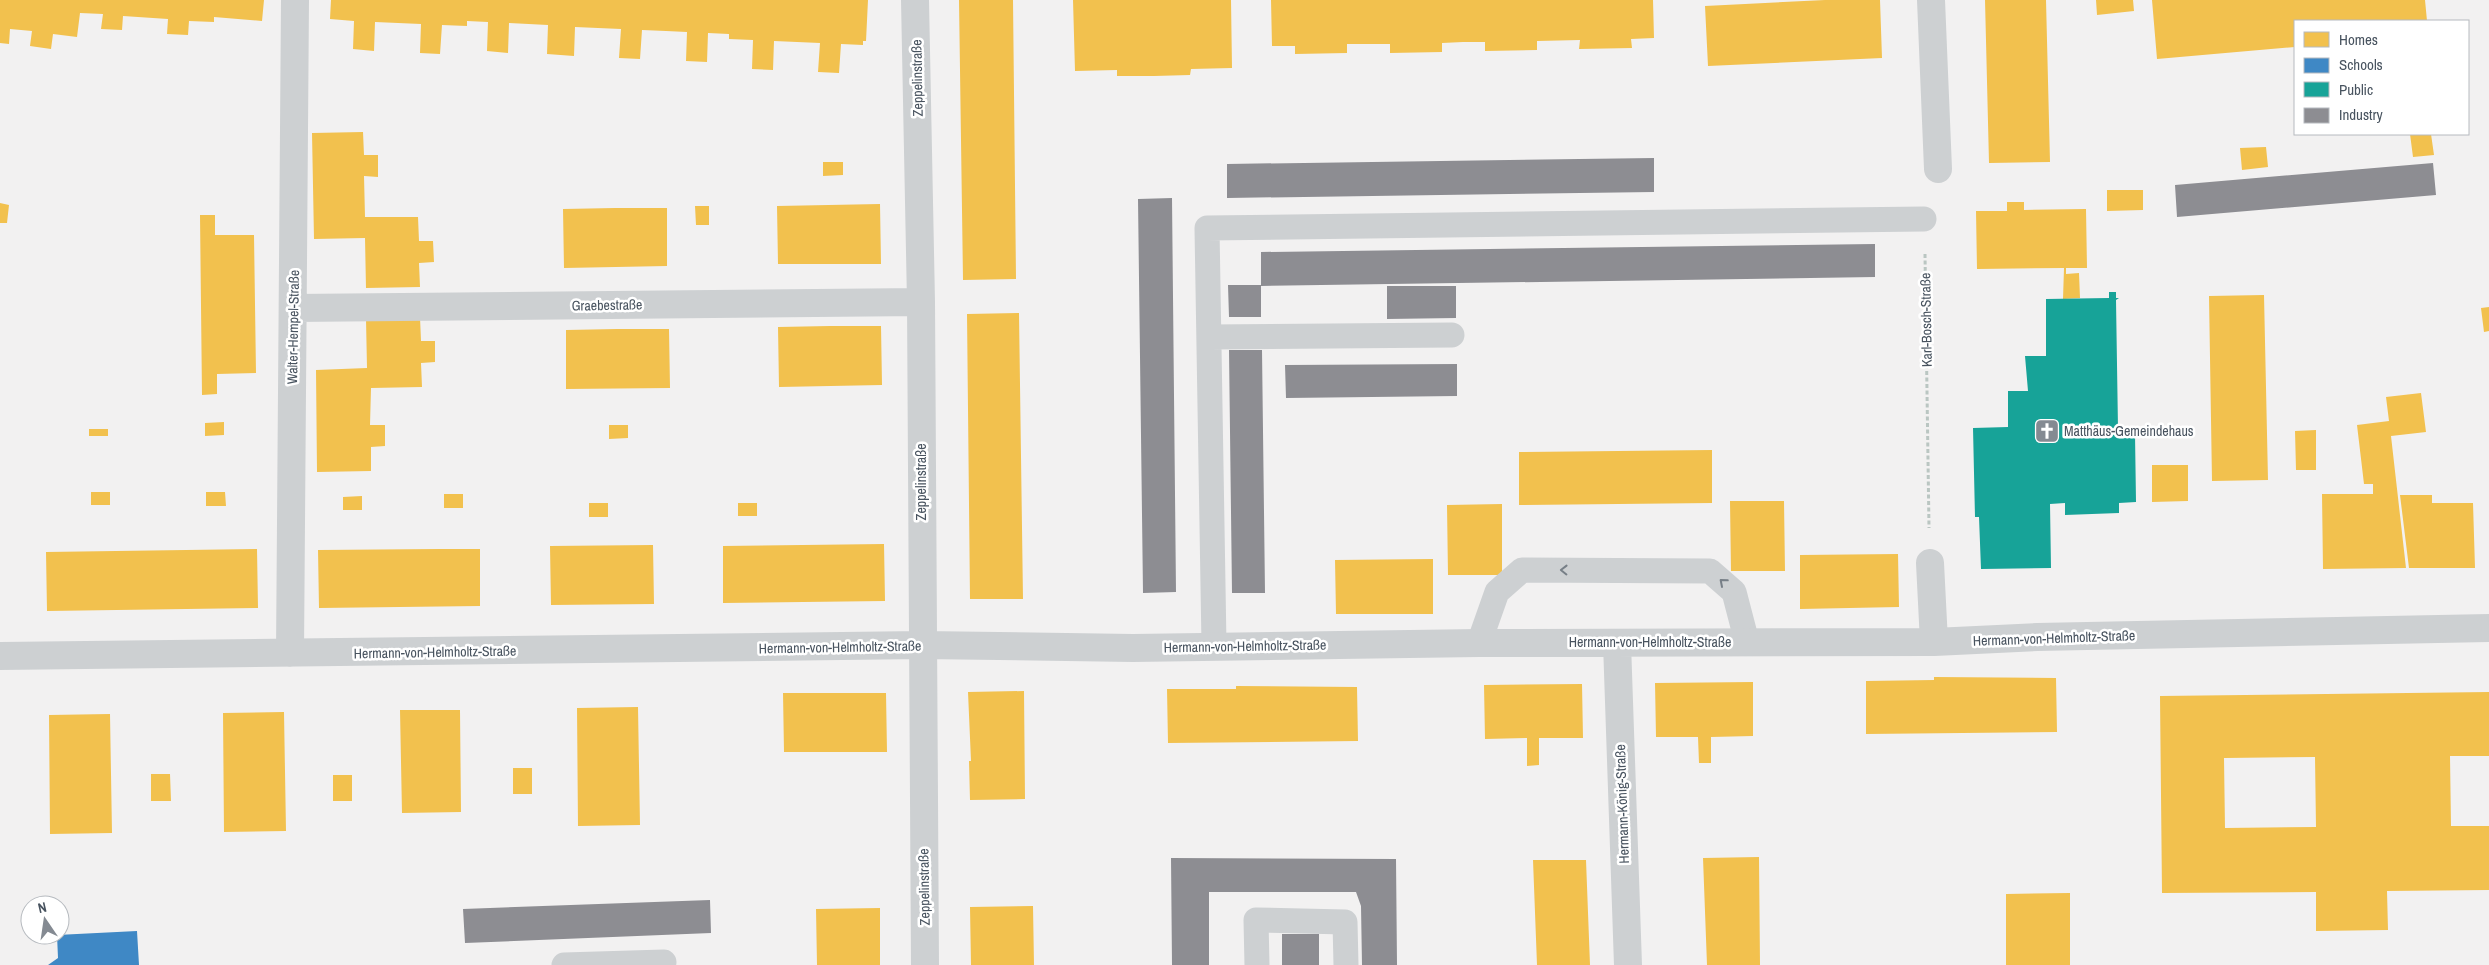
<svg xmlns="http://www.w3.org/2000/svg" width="2489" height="965" viewBox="0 0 2489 965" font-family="'Archivo Narrow',sans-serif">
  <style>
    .homes { fill: #f2c14e; fill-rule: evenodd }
    .schools { fill: #3f88c5 }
    .public { fill: #17a398 }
    .industry { fill: #8d8d92 }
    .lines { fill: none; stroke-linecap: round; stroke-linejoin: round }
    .path { stroke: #bac6c2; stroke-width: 3; stroke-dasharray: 4 2.5; stroke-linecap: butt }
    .service { stroke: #cdd0d2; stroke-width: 25 }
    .minor { stroke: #cdd0d2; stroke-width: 28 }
    .oneway { stroke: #777f87 }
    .labels { text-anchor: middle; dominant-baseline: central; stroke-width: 5; stroke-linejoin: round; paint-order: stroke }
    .street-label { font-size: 14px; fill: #48535f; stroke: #fff }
    .poi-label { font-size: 14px; fill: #48535f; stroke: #fff; text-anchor: start }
  </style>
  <rect width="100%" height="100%" fill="#f2f1f1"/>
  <path class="homes" d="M0,0H264L262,21L214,17V22L189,21L188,35L167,34L168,19L123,16L122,30L101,29L103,14L80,13L77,37L53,34L51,49L30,46L32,31L10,29L9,44L0,43Z
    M331,0H868L866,41H863V45L841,44L839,73L818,72L820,43L774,41L773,70L752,69L753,40L729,39V34L708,33L707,62L686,61L687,32L666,31L642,30L640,59L619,58L621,29L575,27L574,56L547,54L548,25L509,23L508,53L487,51L488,22L467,21V26L442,25L440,54L420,53L421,24L375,22L374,51L353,49L354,21L330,19Z
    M959,0H1013L1016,279L963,280Z
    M1073,0H1231L1232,68L1191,69L1190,75L1154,76H1117V70L1075,71Z
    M1271,0H1653L1654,38L1631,39L1632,48L1579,49L1580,40L1537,41V50L1485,51V42H1463L1442,43V52L1390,53V44H1347V53L1295,54V46H1272Z
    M1825,0H1880L1882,58L1708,66L1705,6Z
    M1985,0H2046L2050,162L1989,163Z
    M2096,0H2133L2134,11L2097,15Z
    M2152,0H2425L2427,21H2295V47L2157,59Z
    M363,132L364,155H378V177L364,176L365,217H418L419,241H433L434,262L419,263L420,287L366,288L365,238L314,239L312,133Z
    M2410,134H2431L2434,155L2413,157Z
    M2266,147L2268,167L2242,170L2240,148Z
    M823,162H843V175L823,176Z
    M2107,190H2143V210L2107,211Z
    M2007,202H2024V210L2086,209L2087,268H2066V274L2079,273L2080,298L2063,299L2064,268L1977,269L1976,211H2007Z
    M0,203L9,205L7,223H0Z
    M880,204L881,264H778L777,206Z
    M695,206H709V225H696Z
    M615,208H667V266L564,268L563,209Z
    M200,215H215V235H254L256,373L217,374V394L202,395Z
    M2264,295L2268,480L2212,481L2209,296Z
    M2489,307V331L2484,332L2481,308Z
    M1019,313L1023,599H970L967,314Z
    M420,317L421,341H435V362L421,363L422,387L371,388L370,425H385V446L371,447V471L317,472L316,370L367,368L366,319Z
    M830,326H881L882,385L779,387L778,327Z
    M617,329H669L670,388L566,389V330Z
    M2421,393L2426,432L2391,436L2406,568L2323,569L2322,494H2373V484H2364L2357,425L2389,421L2386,397Z
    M224,422V435L205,436V423Z
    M609,425H628V438L609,439Z
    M89,429H108V436H89Z
    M2316,430V470H2296L2295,431Z
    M1712,450V503L1519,505V452Z
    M2152,465H2188V501L2152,502Z
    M91,492H110V505H91Z
    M206,492H225L226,506H206Z
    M444,494H463V508H444Z
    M2400,495H2432V503H2473L2475,568H2409Z
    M362,496V510H343V497Z
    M1730,501H1784L1785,571H1731Z
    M589,503H608V517H589Z
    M738,503H757V516H738Z
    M1502,504V575H1448L1447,505Z
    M884,544L885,601L723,603V546Z
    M653,545L654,604L551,605L550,546Z
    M257,549L258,608L47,611L46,552Z
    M439,549H480V606L319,608L318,550Z
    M1898,554L1899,607L1800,609V555Z
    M1433,559V614H1336L1335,560Z
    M1934,677L2056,678L2057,732L1866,734V681L1934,680Z
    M1753,682V736L1711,737V763H1699L1698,737H1656L1655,683Z
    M1582,684L1583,738H1539V765L1527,766V738L1485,739L1484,685Z
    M1236,686L1357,687L1358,741L1168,743L1167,689H1236Z
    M1024,691L1025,799L970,800L969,761H971L968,692Z
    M2489,692V756H2450L2451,826H2489V890L2387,891L2388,930L2316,931V892L2162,893L2160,696ZM2315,757L2316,827L2225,828L2224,758Z
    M783,693H886L887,752H784Z
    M638,707L640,825L578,826L577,708Z
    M400,710H460L461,812L402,813Z
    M284,712L286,831L224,832L223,713Z
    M110,714L112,833L50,834L49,715Z
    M513,768H532V794H513Z
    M151,774H170L171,801H151Z
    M333,775H352V801H333Z
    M1759,857L1760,965H1707L1703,858Z
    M1533,860H1586L1590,965H1537Z
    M2070,893V965H2006V894Z
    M1033,906L1034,965H971L970,907Z
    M880,908V965H817L816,909Z"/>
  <path class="schools" d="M137,931L139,965H48L58,958L57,935Z"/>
  <path class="public" d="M2109,292H2116V298H2119L2116,300L2118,429H2121V432H2118V435L2135,434L2136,502L2119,503V513L2065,515V503L2050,504L2051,568L1981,569L1979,517H1975L1973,428L2008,427V391H2028L2025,356H2046V299L2109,298Z"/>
  <path class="industry" d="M1654,158V192L1227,198V164Z
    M2433,163L2436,195L2177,217L2175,185Z
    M1172,198L1176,592L1143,593L1138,199Z
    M1875,244V277L1261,286V252Z
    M1228,285H1261V317H1229Z
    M1387,286H1456V318L1387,319Z
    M1229,350H1262L1265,593H1232Z
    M1457,364V396L1286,398L1285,365Z
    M1171,858L1396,859L1397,965H1362L1361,906L1356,892H1209V965H1172Z
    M710,900L711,933L465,943L463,909Z
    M1282,934H1319V965H1282Z"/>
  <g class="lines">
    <path class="path" d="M1925,254L1929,528"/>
    <path class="service" d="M1209,337L1452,335
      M1479,643L1497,592L1522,570L1710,571L1734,592L1747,642
      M1214,645L1207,228L1924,219
      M564,965L664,962
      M1257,965L1256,920L1345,922L1346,965"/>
    <path class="minor" d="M915,0L921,302L925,965
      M1931,0L1938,169
      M293,308L921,302
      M1930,563L1934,642
      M1617,643L1628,965
      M290,653L295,0
      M0,656L922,645L1133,648L1479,643L1934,642L2037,637L2489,628"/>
  </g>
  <defs><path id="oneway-chevron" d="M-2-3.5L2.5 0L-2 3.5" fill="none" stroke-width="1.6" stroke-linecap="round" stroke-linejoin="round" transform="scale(1.25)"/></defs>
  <g class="oneway">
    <use href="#oneway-chevron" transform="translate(1564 570) rotate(-179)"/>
    <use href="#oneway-chevron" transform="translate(1723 582) rotate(-139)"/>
  </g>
  <defs>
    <symbol id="church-square" viewBox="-11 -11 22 22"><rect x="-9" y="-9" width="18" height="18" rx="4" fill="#848a92" stroke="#fff"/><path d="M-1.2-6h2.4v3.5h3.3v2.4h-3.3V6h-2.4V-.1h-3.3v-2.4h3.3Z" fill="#fff"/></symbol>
  </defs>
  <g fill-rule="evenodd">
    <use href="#church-square" x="2033" y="417" width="28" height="28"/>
  </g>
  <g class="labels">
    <g class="street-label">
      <text transform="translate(917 78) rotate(-91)">Zeppelinstraße</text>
      <text transform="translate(607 305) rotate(-1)">Graebestraße</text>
      <text transform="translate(1926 320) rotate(-91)">Karl-Bosch-Straße</text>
      <text transform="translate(293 327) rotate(-89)">Walter-Hempel-Straße</text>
      <text transform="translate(921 482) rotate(-90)">Zeppelinstraße</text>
      <text transform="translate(2054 638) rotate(-2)">Hermann-von-Helmholtz-Straße</text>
      <text x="1650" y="642">Hermann-von-Helmholtz-Straße</text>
      <text transform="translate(1245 646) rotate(-1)">Hermann-von-Helmholtz-Straße</text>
      <text transform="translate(840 647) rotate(-1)">Hermann-von-Helmholtz-Straße</text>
      <text transform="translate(435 652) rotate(-1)">Hermann-von-Helmholtz-Straße</text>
      <text transform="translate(1622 804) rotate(-92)">Hermann-König-Straße</text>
      <text transform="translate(924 887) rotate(-91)">Zeppelinstraße</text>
    </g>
    <g class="poi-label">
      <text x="2064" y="431">Matthäus-Gemeindehaus</text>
    </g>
  </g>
  <rect x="2294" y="20" width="175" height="115" fill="#ffffff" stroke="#b6babf"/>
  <rect x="2304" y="32" width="25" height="15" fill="#f2c14e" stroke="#b6babf"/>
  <text x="2339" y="45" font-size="15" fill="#48535f">Homes</text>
  <rect x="2304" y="58" width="25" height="15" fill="#3f88c5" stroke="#b6babf"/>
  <text x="2339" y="70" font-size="15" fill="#48535f">Schools</text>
  <rect x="2304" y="82" width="25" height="15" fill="#17a398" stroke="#b6babf"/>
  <text x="2339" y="95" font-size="15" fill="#48535f">Public</text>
  <rect x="2304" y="108" width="25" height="15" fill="#8d8d92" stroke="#b6babf"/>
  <text x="2339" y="120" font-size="15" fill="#48535f">Industry</text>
  <g transform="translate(45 920) rotate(347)"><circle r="24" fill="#ffffff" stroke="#b6babf"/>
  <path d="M0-4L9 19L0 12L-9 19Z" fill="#848a92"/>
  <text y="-8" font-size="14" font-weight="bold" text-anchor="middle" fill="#48535f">N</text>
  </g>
</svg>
